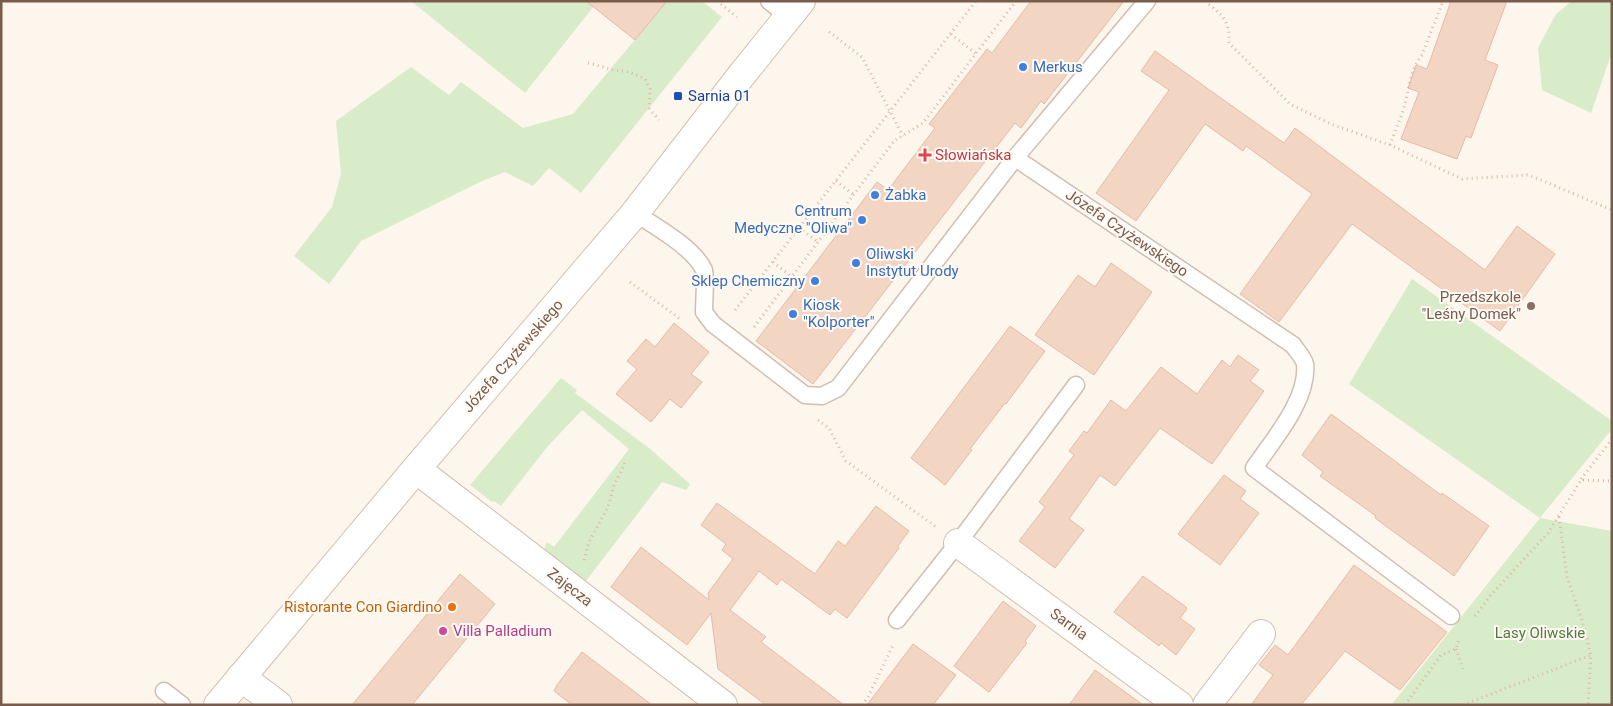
<svg xmlns="http://www.w3.org/2000/svg" width="1613" height="706" viewBox="0 0 1613 706" font-family="Roboto,sans-serif">
  <style>
    .green { fill: #d8ecc9 }
    .building { fill: #f3d5c3; stroke: #e6bba3 }
    .lines { fill: none; stroke-linecap: round; stroke-linejoin: round }
    .lane-casing { stroke: #d1beb0; stroke-width: 19 }
    .street-casing { stroke: #d1beb0; stroke-width: 30 }
    .secondary-casing { stroke: #d6c0b0; stroke-width: 30 }
    .path { stroke: #d9b8a5; stroke-width: 3; stroke-dasharray: 1 4; stroke-linecap: butt }
    .lane { stroke: #fff; stroke-width: 16 }
    .street { stroke: #fff; stroke-width: 28 }
    .secondary { stroke: #fff; stroke-width: 28 }
    .shop-dot { fill: #3f7fe0; stroke: #fffaf3; stroke-width: 2 }
    .transit-dot { fill: #1a4fb4; stroke: #fffaf3; stroke-width: 2 }
    .health-dot { fill: #e0444e; stroke: #fffaf3; stroke-width: 2 }
    .education-dot { fill: #8d6e63; stroke: #fffaf3; stroke-width: 2 }
    .food-dot { fill: #e8710a; stroke: #fffaf3; stroke-width: 2 }
    .hotel-dot { fill: #d1479c; stroke: #fffaf3; stroke-width: 2 }
    .labels { text-anchor: middle; dominant-baseline: central; stroke-width: 4; stroke-linejoin: round; paint-order: stroke }
    .shop-label { font-size: 15px; fill: #366cbe; stroke: #fffaf3; text-anchor: start }
    .transit-label { font-size: 15px; fill: #164399; stroke: #fffaf3; text-anchor: start }
    .health-label { font-size: 15px; fill: #be3a42; stroke: #fffaf3; text-anchor: start }
    .street-label { font-size: 15px; fill: #7a5c4d; stroke: #fffaf3 }
    .education-label { font-size: 15px; fill: #785e54; stroke: #fffaf3; text-anchor: end }
    .food-label { font-size: 15px; fill: #c56008; stroke: #fffaf3; text-anchor: end }
    .hotel-label { font-size: 15px; fill: #b23c85; stroke: #fffaf3; text-anchor: start }
    .park-label { font-size: 15px; fill: #537a41; stroke: #fffaf3 }
  </style>
  <rect width="100%" height="100%" fill="#fdf6ec"/>
  <path class="green" d="M411,1H598L525,93Z
    M657,1H702L722,17L581,193L549,168L533,186L505,172L482,181L361,241L329,284L294,256L332,207L341,174L336,121L411,67L449,95L461,82L523,128L573,114L663,6Z
    M1572,1H1612V52L1591,113L1542,90L1538,48L1556,14Z
    M1412,279L1612,421V429L1540,518L1612,531V705H1391L1540,518L1349,384Z
    M561,378L577,390L575,393L649,448L690,484L686,490L662,482L582,586L543,552L547,542L554,547L629,449L582,410L548,446L501,506L494,501L492,502L470,485Z"/>
  <path class="building" d="M586,1H667L635,40Z
    M1031,1H1124L1044,104L1041,101L1021,128L1015,123L813,384L756,341L877,182L888,190L935,128L929,124L987,49L992,53Z
    M1451,1H1507L1485,60L1498,65L1471,138L1466,136L1457,159L1401,139L1419,92L1408,88L1416,65L1427,69Z
    M1155,51L1284,143L1295,128L1485,270L1517,226L1555,254L1500,331L1352,224L1279,322L1240,294L1312,194L1246,146L1243,151L1205,124L1136,221L1096,193L1169,90L1141,71Z
    M1111,263L1152,292L1094,375L1035,335L1078,275L1095,287Z
    M674,323L709,352L691,374L702,382L681,408L670,399L651,422L616,394L637,369L627,361L646,339L655,347Z
    M1010,326L1045,351L1006,404L1005,403L970,449L972,450L945,485L911,458Z
    M1238,355L1259,370L1250,381L1264,391L1212,464L1160,428L1115,486L1100,475L1069,519L1084,530L1055,568L1019,541L1045,507L1039,502L1074,455L1069,451L1084,431L1087,433L1111,400L1126,411L1161,367L1197,394L1222,360L1230,367Z
    M1331,414L1441,495L1442,493L1489,526L1454,576L1375,518L1376,516L1320,476L1323,472L1302,455Z
    M1224,475L1246,491L1240,499L1259,513L1220,565L1178,534Z
    M717,503L815,574L838,541L845,546L876,506L909,531L898,546L899,548L847,618L835,609L830,615L781,579L777,585L759,571L730,610L766,637L761,642L844,705H766L718,669L711,613L687,645L611,587L641,547L709,600L708,593L733,559L722,550L726,544L701,525Z
    M1354,565L1447,632L1400,690L1345,651L1301,705H1251L1273,675L1259,665L1275,645L1288,655Z
    M460,574L495,604L412,705H352Z
    M1143,576L1186,607L1187,609L1180,618L1195,629L1176,655L1161,643L1159,646L1114,612Z
    M1003,601L1036,626L1025,641L1027,643L989,692L954,666Z
    M913,644L956,675L933,705H867Z
    M582,652L652,705H572L554,691L557,685Z
    M1095,670L1143,705H1069Z"/>
  <g class="lines">
    <defs>
      <path id="lane" d="M769,1L789,17
        M1147,1L1015,158L1293,345C1296,350 1304,358 1305,364C1309,399 1273,440 1254,468L1451,616
        M635,213C655,226 694,248 704,270C706,275 704,304 704,312L713,324L805,395L822,396L838,388L1015,158
        M897,620L958,543L1076,385
        M164,691L182,705"/>
      <path id="street" d="M416,469L723,705
        M958,543L1179,705
        M241,677L278,705
        M1207,705L1261,634"/>
      <path id="secondary" d="M218,705L416,469L635,213L740,77L801,1"/>
    </defs>
    <use href="#lane" class="lane-casing"/>
    <use href="#street" class="street-casing"/>
    <use href="#secondary" class="secondary-casing"/>
    <path class="path" d="M717,1L737,17
      M1205,1C1222,15 1230,20 1229,43L1290,104L1331,124L1390,145L1462,179L1527,175L1534,177L1612,210
      M829,32L862,57L903,136
      M951,34L976,54
      M588,63L614,70L630,72L645,79L650,89L649,108L659,120
      M1390,145C1395,130 1403,115 1406,99C1410,84 1411,68 1422,55L1443,1
      M836,181L854,195
      M799,228L818,242
      M773,262L792,277
      M630,282L680,319
      M735,310L976,1
      M754,327L894,141L923,123L1016,1
      M818,420L829,428L846,461L936,527
      M1581,479L1612,439
      M1559,517L1567,577L1583,623L1591,655L1588,705
      M584,560L589,542L608,507L614,485L625,463
      M1475,616L1490,596L1548,533L1581,480L1612,481
      M1456,649L1464,672
      M862,705L868,697L894,643
      M1405,705L1441,655L1456,649L1459,639
      M1463,705L1591,655"/>
    <use href="#lane" class="lane"/>
    <use href="#street" class="street"/>
    <use href="#secondary" class="secondary"/>
  </g>
  <g class="shop-dot">
    <circle cx="1023" cy="67" r="5"/>
    <circle cx="875" cy="195" r="5"/>
    <circle cx="862" cy="220" r="5"/>
    <circle cx="856" cy="263" r="5"/>
    <circle cx="815" cy="281" r="5"/>
    <circle cx="793" cy="314" r="5"/>
  </g>
  <rect class="transit-dot" x="673" y="91" width="10" height="10" rx="2.5"/>
  <path class="health-dot" d="M922.5 147.5h5v5h5v5h-5v5h-5v-5h-5v-5h5z"/>
  <circle class="education-dot" cx="1531" cy="306" r="5"/>
  <circle class="food-dot" cx="452" cy="607" r="5"/>
  <circle class="hotel-dot" cx="443" cy="631" r="5"/>
  <g class="labels">
    <g class="shop-label">
      <text x="1033" y="67">Merkus</text>
      <text x="885" y="195">Żabka</text>
      <text x="852" y="211" text-anchor="end">Centrum<tspan x="852" dy="17">Medyczne "Oliwa"</tspan></text>
      <text x="866" y="254">Oliwski<tspan x="866" dy="17">Instytut Urody</tspan></text>
      <text x="805" y="281" text-anchor="end">Sklep Chemiczny</text>
      <text x="803" y="305">Kiosk<tspan x="803" dy="17">"Kolporter"</tspan></text>
    </g>
    <g class="transit-label">
      <text x="688" y="96">Sarnia 01</text>
    </g>
    <g class="health-label">
      <text x="935" y="155">Słowiańska</text>
    </g>
    <g class="street-label">
      <text transform="translate(1127 233) rotate(34)">Józefa Czyżewskiego</text>
      <text transform="translate(513 356) rotate(-49)">Józefa Czyżewskiego</text>
      <text transform="translate(570 587) rotate(38)">Zajęcza</text>
      <text transform="translate(1069 624) rotate(36)">Sarnia</text>
    </g>
    <g class="education-label">
      <text x="1521" y="297">Przedszkole<tspan x="1521" dy="17">"Leśny Domek"</tspan></text>
    </g>
    <g class="food-label">
      <text x="442" y="607">Ristorante Con Giardino</text>
    </g>
    <g class="hotel-label">
      <text x="453" y="631">Villa Palladium</text>
    </g>
    <g class="park-label">
      <text x="1540" y="633">Lasy Oliwskie</text>
    </g>
  </g>
  <rect width="1613" height="706" fill="none" stroke="#7a5c4d" stroke-width="5"/>
</svg>
